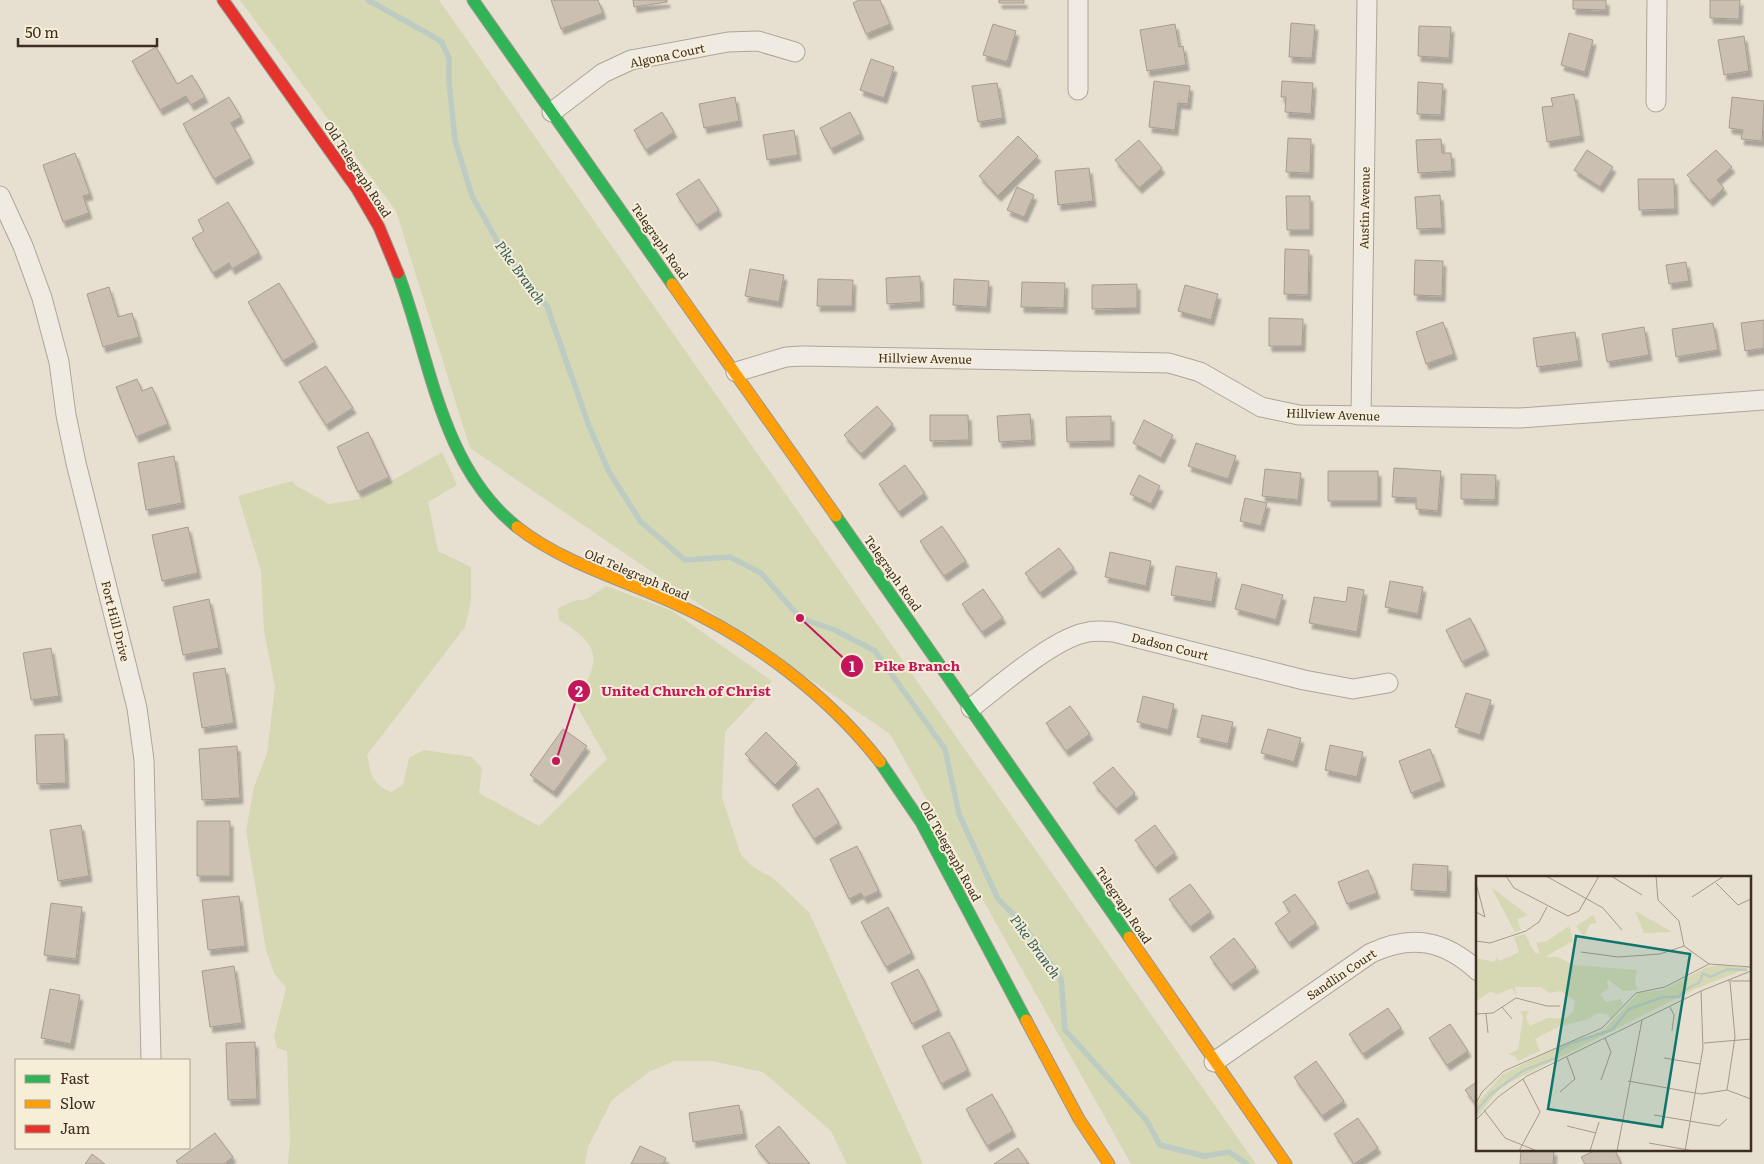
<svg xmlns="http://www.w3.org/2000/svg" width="1764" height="1164" viewBox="0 0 1764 1164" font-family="Literata,serif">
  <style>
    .green { fill: #d6d7b3 }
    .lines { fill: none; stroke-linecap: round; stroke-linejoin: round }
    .stream { stroke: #bcccc2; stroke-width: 5.5 }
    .building { fill: #cbbfb2; stroke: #a89c90; filter: url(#shadow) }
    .street-casing { stroke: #ada599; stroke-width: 21 }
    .fast-casing { stroke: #9c958a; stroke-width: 13 }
    .slow-casing { stroke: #9c958a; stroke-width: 13 }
    .jam-casing { stroke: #9c958a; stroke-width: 13 }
    .street { stroke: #efebe3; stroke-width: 19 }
    .fast { stroke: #30b455; stroke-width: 11 }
    .slow { stroke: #ff9f0a; stroke-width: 11 }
    .jam { stroke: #e5322d; stroke-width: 11 }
    .labels { text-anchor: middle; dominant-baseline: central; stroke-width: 4; stroke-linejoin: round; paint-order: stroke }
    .street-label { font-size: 12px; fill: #3d2e20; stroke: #f7eed8 }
    .water-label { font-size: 14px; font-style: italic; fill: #2f5d5a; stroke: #f7eed8 }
    .inset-river { fill: none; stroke: #bcccc2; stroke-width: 2.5 }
    .inset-road { fill: none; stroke: #a3998a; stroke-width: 1 }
    .view { fill: #0f766e; fill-opacity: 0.15; stroke: #0f766e; stroke-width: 2.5 }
    .inset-edge { fill: none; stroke: #3d2e20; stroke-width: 2.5 }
    .leader { fill: none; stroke: #c2185b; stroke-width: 2 }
    .callout-dot { fill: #c2185b; stroke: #f7eed8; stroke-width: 2 }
    .mark-label { font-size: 15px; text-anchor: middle; font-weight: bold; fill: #fff }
    .callout-label { font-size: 14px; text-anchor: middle; font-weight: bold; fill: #c2185b; stroke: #f7eed8; stroke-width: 4; stroke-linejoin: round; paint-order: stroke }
  </style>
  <defs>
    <filter id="shadow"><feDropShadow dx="3" dy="5.5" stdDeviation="1" flood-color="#0004"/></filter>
  </defs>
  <rect width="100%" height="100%" fill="#e7e0d1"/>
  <path class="green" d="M240,0H439L1256,1164H1131L890,734L470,448L396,211Z
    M442,452L457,485L428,502L438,551L471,567V601L465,627L367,755C371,774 372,784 391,792L403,785L409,758L424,750L472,757L482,768L479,793L539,826L607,759L575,703C600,661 604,647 559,620L558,608L573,601L587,599L606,586L671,610L772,681L725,732L722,797L741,855L753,867L773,878L809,912L923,1164H847L831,1131L763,1072L712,1061H674L649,1072L612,1100L588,1147L585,1164H288L290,1142L287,1051L277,1048L274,1036L286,988L274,973L266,950L246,831L254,787L267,753L275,687L264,631L261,571L238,496L292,481L295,485L329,504L360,499Z"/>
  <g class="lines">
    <path class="stream" d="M368,0L441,41L449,58V82L455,140L472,196L499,244L547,306L589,426L609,472L641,522L685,560L730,557L761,573L800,618L835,630L875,651L945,749L959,814L998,899L1021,922L1061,978L1065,1030L1147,1121L1160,1145L1204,1156L1229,1152L1247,1164"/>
  </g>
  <path class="building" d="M551,0H598L603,13L561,29Z
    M633,0H667V2L634,7Z
    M859,0H880L890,24L866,34L853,3Z
    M999,0H1024V3H999Z
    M1573,0H1606V10L1573,9Z
    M1710,0H1740L1739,19L1710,18Z
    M1291,23L1315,25L1312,58L1289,57Z
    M993,24L1016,31L1007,62L983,55Z
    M1175,24L1179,47L1183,46L1186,65L1147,71L1140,30Z
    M1419,26L1451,27L1449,58L1418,56Z
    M1569,33L1593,40L1585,72L1561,65Z
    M1744,36L1749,71L1724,75L1718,40Z
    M156,47L177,84L192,75L205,97L191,105L186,96L160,110L132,61Z
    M871,59L894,67L884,98L860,90Z
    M1154,81L1190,86L1188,104L1178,103L1175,130L1149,127Z
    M1282,81L1313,83L1311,114L1285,112L1286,97H1281Z
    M1418,82L1443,84L1441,115L1417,114Z
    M997,83L1003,118L978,122L972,86Z
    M1574,94L1581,136L1547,142L1542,107L1553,106L1551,98Z
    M229,97L241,117L231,123L251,158L214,179L183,124Z
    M735,97L739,121L704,128L699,104Z
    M1732,97L1764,101L1762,141L1741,139L1743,130L1729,128Z
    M662,112L674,132L646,150L634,130Z
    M850,112L861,134L831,149L820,128Z
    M794,130L798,155L767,160L763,135Z
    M1018,136L1038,156L998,196L979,176Z
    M1288,138L1311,139L1310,173L1286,172Z
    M1441,139L1442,153H1451L1452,171L1418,173L1416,140Z
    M1139,140L1162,168L1139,188L1115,160Z
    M1587,150L1613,167L1600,187L1574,170Z
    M1716,150L1732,167L1717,180L1724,188L1710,201L1687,175Z
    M75,153L90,194L83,196L89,213L63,222L43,165Z
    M1089,168L1093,201L1058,205L1055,171Z
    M699,179L719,210L697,225L676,194Z
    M1638,179H1674L1675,209L1639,210Z
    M1017,187L1034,195L1024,217L1007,210Z
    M1440,195L1442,228L1417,229L1415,197Z
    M1286,196H1310V230H1287Z
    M228,202L259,253L232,269L229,263L213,273L192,238L204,231L198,220Z
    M1285,249L1309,250L1308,295L1284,294Z
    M1415,260L1443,261L1442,296L1414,295Z
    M1686,262L1689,281L1669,284L1666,265Z
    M750,269L784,275L779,302L745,296Z
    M920,276L921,302L887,304L886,278Z
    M818,279L853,280L852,306H817Z
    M954,279L989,281L987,307L953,305Z
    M1022,282L1065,283L1064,308L1021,307Z
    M279,283L315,342L283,361L248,302Z
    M1137,284V308L1092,309V285Z
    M1185,285L1218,294L1211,320L1178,311Z
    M109,287L118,317L132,313L139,337L103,347L87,294Z
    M1269,318L1303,319L1302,346H1269Z
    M1764,320V348L1745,351L1741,323Z
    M1443,322L1454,354L1426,364L1416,332Z
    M1713,323L1718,350L1676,357L1672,329Z
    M1644,327L1649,355L1607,362L1602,334Z
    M1575,332L1579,361L1537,367L1533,338Z
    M326,366L353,408L326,425L299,382Z
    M137,379L142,391L152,387L168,424L136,437L116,387Z
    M877,406L893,424L861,454L844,435Z
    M1030,414L1032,440L999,442L997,416Z
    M930,415H968L969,440L930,441Z
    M1111,416V441L1067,442L1066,417Z
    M1144,420L1173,435L1161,458L1133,443Z
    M368,432L389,477L358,492L337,447Z
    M1196,443L1236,456L1228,479L1188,466Z
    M174,456L182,503L146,510L138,463Z
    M905,465L925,493L899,512L879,484Z
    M1394,468L1441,471L1438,511L1416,509V498L1392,497Z
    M1265,469L1301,473L1298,500L1262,496Z
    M1328,471H1378V501H1328Z
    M1461,474L1496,475L1495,500L1461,499Z
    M1139,475L1160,486L1151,504L1130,494Z
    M1245,498L1267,503L1261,526L1240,521Z
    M942,526L966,561L944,576L920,541Z
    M188,527L198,573L162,581L152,535Z
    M1059,548L1074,568L1040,593L1025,573Z
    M1110,552L1151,561L1146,586L1105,577Z
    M1176,566L1217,573L1212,602L1171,595Z
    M1390,581L1423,587L1418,614L1385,607Z
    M1242,584L1283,595L1276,620L1235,609Z
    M1348,587L1364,590L1357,632L1309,623L1314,597L1346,602Z
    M983,589L1003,618L982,632L962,604Z
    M209,599L219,648L183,655L173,607Z
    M1470,618L1486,650L1462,662L1446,630Z
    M51,648L59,696L31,700L23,653Z
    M225,668L234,723L202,728L193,673Z
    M1466,693L1491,700L1480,735L1455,727Z
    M1143,696L1174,704L1168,730L1137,722Z
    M1070,706L1090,734L1066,751L1046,723Z
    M1202,715L1233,722L1228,744L1197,737Z
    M563,729L587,746L554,792L530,775Z
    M1268,729L1301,738L1294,762L1261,753Z
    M766,732L797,763L775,785L745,754Z
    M64,734L66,783L37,784L35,735Z
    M1330,745L1363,752L1357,777L1325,770Z
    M237,746L240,798L202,800L199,749Z
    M1430,749L1442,781L1411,793L1399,761Z
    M1113,767L1135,793L1116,809L1093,783Z
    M818,788L839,823L814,839L792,805Z
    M197,821H230V876H197Z
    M81,825L89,876L58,881L50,830Z
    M1155,825L1175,853L1155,868L1135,840Z
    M857,846L879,891L864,898L861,893L849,899L830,859Z
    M1413,864L1448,866L1447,892L1411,890Z
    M1368,870L1377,893L1347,904L1338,882Z
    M1190,884L1211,912L1190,927L1169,899Z
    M1295,894L1316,923L1289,943L1275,923L1290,912L1283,902Z
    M239,896L245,946L208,950L202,900Z
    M51,903L82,907L76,959L44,955Z
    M888,907L912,953L886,967L861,922Z
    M1234,938L1256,967L1231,985L1210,957Z
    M234,966L242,1023L210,1027L202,971Z
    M918,969L939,1010L912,1024L891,983Z
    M50,989L80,995L71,1044L41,1038Z
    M1388,1008L1401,1028L1363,1054L1349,1034Z
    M1450,1024L1468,1051L1447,1065L1429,1038Z
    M949,1032L968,1070L941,1084L922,1046Z
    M255,1042L257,1099L228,1100L226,1043Z
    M1316,1061L1344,1101L1322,1116L1294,1077Z
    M1478,1081V1107L1465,1090Z
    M992,1094L1013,1131L987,1146L966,1109Z
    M739,1105L744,1134L693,1142L689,1113Z
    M1358,1118L1378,1148L1354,1164L1334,1134Z
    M779,1126L810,1164H770L755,1146Z
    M215,1133L233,1157L224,1164H178L176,1161Z
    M640,1146L666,1158L663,1164H631Z
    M1018,1148L1029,1164H994Z
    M1521,1150H1554L1553,1164H1520Z
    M1596,1150H1615L1621,1164H1585L1581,1157Z
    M92,1154L105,1164H85Z"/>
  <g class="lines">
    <defs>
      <path id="street" d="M1078,90V0
        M1656,102L1657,0
        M552,112L603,73L631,60L728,42L758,41L795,52
        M0,196L23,246L42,298L59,362L66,415L76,463L137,708L144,760L151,1060
        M736,372L786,357L802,356L1169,363L1200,372L1261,407L1299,415L1520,418L1764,400
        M1361,416L1367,0
        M971,708C998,687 1052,640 1084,633C1094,630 1104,631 1114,632L1304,680L1353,689L1388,683
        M1214,1062L1371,953C1412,934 1444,940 1478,971"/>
      <path id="fast" d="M473,0L672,284
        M398,273C431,360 440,465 517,527
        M836,516L1129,937
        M880,762L921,822L1026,1020"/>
      <path id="slow" d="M672,284L836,516
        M517,527C563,563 621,579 674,603C752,638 828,695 880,762
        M1129,937L1286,1164
        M1026,1020L1079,1119L1109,1164"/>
      <path id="jam" d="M223,0L357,189L379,227L398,273"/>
    </defs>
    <use href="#street" class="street-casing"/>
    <use href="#fast" class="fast-casing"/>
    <use href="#slow" class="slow-casing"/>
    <use href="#jam" class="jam-casing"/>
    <use href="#street" class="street"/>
    <use href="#fast" class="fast"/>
    <use href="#slow" class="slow"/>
    <use href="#jam" class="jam"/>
  </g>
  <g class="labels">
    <g class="street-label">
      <text transform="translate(667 55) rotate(-12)">Algona Court</text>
      <text transform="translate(358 169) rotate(57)">Old Telegraph Road</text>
      <text transform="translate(1364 208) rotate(-89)">Austin Avenue</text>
      <text transform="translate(660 241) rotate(55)">Telegraph Road</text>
      <text transform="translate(925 358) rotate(1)">Hillview Avenue</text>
      <text transform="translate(1333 414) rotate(2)">Hillview Avenue</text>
      <text transform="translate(893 573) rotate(55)">Telegraph Road</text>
      <text transform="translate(637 574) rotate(23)">Old Telegraph Road</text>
      <text transform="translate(116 621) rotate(76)">Fort Hill Drive</text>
      <text transform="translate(1170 646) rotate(14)">Dadson Court</text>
      <text transform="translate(951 851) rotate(61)">Old Telegraph Road</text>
      <text transform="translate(1124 905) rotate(56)">Telegraph Road</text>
      <text transform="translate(1341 974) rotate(-34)">Sandlin Court</text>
    </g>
    <g class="water-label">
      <text transform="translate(521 272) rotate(54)">Pike Branch</text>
      <text transform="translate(1036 946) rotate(54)">Pike Branch</text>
    </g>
  </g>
  <g transform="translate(1476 876)">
    <rect width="275" height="275" fill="#e7e0d1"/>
    <path d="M15,11L52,39L41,43L45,54L39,56ZM159,35L161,36L196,56L168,57ZM117,39L121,47L114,48L108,61L100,50ZM93,50L97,65L69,81H82L97,89L161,94L159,106L162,114L147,115L131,103L132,113L124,118L130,126L145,123L147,128L135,143L131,138L122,137L112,143L82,151L59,163L64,175L42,185L39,180L32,178L42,174L47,141L44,135H53L50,142L54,150L71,142H90L97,136L99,125L85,115L73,117L65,111H39L40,120L36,112L22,118L14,116L0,125V82L18,86L21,81L23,85L37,79L43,76L38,61L49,58L59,77L64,78L60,67L71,65ZM244,89L275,91L219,113L25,211L0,242L1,227L27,198L82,171L128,154L162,117L187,114L231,91Z" fill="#d6d7b3"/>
    <path class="inset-river" d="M0,235L15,218L48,194L80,182L83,174L96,167L136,154L153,133L187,121H203L209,114L224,106L227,97L234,101L252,93L271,94"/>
    <path class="inset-road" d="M30,0L38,12L92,40L103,35L123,0M70,0L127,32L146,54M135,0L166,19M180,0L182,24L203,45L208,70M0,7L9,41L0,36M240,7L262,29L275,23M216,21L248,0M0,65L14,67L50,55L63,46L71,31M208,70L233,88M105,76L142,81L184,78L208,70M252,105H275M26,131L36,143M194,131L198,139L196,155M0,138L17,137L40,122L71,130H84M10,138L12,157M228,167L275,163M188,182L224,188M125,204L135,176L129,162M152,205L225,218L251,214L275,223M251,214L259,161L254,106M84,216L99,203L91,181M0,227L6,216L28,195L126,152L160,117L189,111L233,88L275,91M8,234L29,262L61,275M178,239L243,250L251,243M0,244L22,221L51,200L225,115L275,95M91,250L120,257M173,267L218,275M43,275L64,236L47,203M114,275L123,246M141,275L166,144M209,275L227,172L225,115"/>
    <path class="view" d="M100,60L214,78L186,251L72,233Z"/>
    <rect width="275" height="275" class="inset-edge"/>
  </g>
  <path class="leader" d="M800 618L852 666M556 761L579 691"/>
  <g class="callout-dot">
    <circle cx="800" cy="618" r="5"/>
    <circle cx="556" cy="761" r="5"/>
    <circle cx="852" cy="666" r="12"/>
    <circle cx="579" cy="691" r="12"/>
  </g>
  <g class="mark-label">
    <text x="852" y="672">1</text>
    <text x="579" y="697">2</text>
  </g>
  <g class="callout-label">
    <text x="917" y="671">Pike Branch</text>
    <text x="686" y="696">United Church of Christ</text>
  </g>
  <rect x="15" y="1059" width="175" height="90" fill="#f7eed8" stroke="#ada18e"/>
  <rect x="25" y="1075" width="25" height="8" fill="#30b455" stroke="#ada18e"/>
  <text x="60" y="1084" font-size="15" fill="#3d2e20">Fast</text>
  <rect x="25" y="1100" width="25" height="8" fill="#ff9f0a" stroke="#ada18e"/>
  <text x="60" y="1109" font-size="15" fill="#3d2e20">Slow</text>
  <rect x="25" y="1125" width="25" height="8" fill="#e5322d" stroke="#ada18e"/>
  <text x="60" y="1134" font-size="15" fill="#3d2e20">Jam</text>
  <path d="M18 38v8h139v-8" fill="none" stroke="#3d2e20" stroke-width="2.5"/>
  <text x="25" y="38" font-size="15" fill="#3d2e20" stroke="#f7eed8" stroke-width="4" paint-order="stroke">50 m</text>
</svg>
